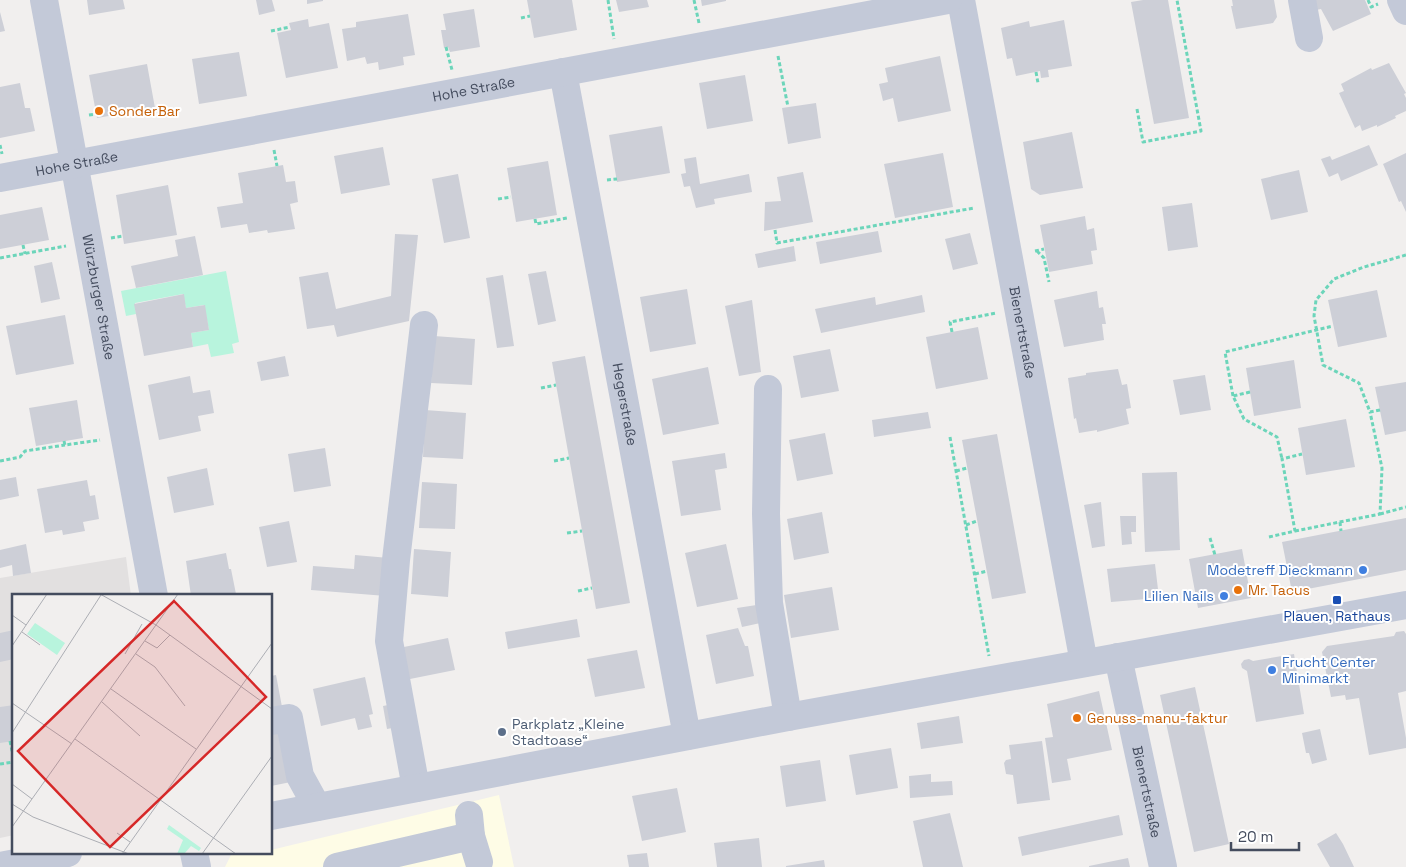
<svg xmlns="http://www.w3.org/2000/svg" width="1406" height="867" viewBox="0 0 1406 867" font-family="'Space Grotesk',sans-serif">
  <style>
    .commercial { fill: #fefce6 }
    .education { fill: #e2e0e0 }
    .green { fill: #b8f4dd }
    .building { fill: #cdcfd7 }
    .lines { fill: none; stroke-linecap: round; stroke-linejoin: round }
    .path { stroke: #6cd5ba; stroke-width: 3; stroke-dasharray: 4 2.5; stroke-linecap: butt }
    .minor { stroke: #c3c9d8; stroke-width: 28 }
    .food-dot { fill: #e8710a; stroke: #fff; stroke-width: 2 }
    .shop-dot { fill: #3f7fe0; stroke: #fff; stroke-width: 2 }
    .transit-dot { fill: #1a4fb4; stroke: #fff; stroke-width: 2 }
    .service-dot { fill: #5c6f8a; stroke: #fff; stroke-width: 2 }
    .labels { text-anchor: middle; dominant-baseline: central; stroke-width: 4; stroke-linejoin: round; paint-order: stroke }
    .street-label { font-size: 14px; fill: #444c5e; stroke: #fff }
    .food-label { font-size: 14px; fill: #c56008; stroke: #fff; text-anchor: start }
    .shop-label { font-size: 14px; fill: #366cbe; stroke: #fff; text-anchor: end }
    .transit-label { font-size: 14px; fill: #164399; stroke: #fff }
    .service-label { font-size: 14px; fill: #4e5e75; stroke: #fff; text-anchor: start }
    .inset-road { fill: none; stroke: #acaeb4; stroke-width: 1 }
    .view { fill: #d62828; fill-opacity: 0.15; stroke: #d62828; stroke-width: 2.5 }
    .inset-edge { fill: none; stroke: #444c5e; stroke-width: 2.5 }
  </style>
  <rect width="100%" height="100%" fill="#f1efee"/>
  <path class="commercial" d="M499,795L514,867H225L231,855L271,853V850Z"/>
  <path class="education" d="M126,557L131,596H14V835L0,838V578Z"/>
  <path class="green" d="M226,271L239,342L232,344L234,353L211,357L208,344L193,347L191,333L209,330L204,305L186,308L183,294L135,303L136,314L126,316L121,291Z"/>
  <path class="building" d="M87,0H123L125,9L89,15Z
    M256,0H272L275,11L259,15Z
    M307,0H323V1L307,4Z
    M527,0H572L577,30L534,38Z
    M616,0H647L649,7L619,12Z
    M701,0H726V1L702,6Z
    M1143,0H1168L1189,118L1154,124L1131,2Z
    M1232,0H1274L1277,17L1273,23L1236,29L1231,6H1233Z
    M1308,0H1365L1371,14L1333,31L1321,9L1310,11Z
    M474,9L480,47L450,52L448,47L444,48L441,30H446L443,14Z
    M0,12L5,31L0,32Z
    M408,14L415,55L403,57L404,65L379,70L378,62L367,64L365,57L347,61L342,29L356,27V22Z
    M308,19L309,27L329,23L338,68L286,78L277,33L291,30L289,23Z
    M1064,20L1072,66L1048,70L1049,77L1041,78L1040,71L1016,76L1012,58L1007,59L1001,28L1029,21L1030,27Z
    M239,52L247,96L199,104L192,59Z
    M940,56L951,111L898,122L893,98L883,101L879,84L888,82L885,68Z
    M1389,63L1406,93L1404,94L1406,98V111L1395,116L1396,118L1377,127V125L1362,131L1360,125L1355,128L1339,93L1344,91L1341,84L1371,68L1372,70Z
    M147,64L155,108L97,118L89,75Z
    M745,75L753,121L707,129L699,83Z
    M20,83L25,108H30L35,131L0,138V87Z
    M816,103L821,138L788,144L782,108Z
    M662,126L670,173L617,182L609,135Z
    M1072,132L1083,188L1040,195L1031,189L1023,142Z
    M1369,145L1378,165L1341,181L1338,173L1329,177L1321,159L1330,156L1332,160Z
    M383,147L390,185L341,194L334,156Z
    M943,153L953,207L895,218L884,164Z
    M1406,153V212L1401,201L1399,202L1383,164Z
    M696,157L700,184L749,174L752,192L714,199L715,204L696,208L690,186L684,187L681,174L686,173L684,159Z
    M548,161L557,215L516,222L507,168Z
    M283,165L286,182L295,181L298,202L290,204L295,229L268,233L267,230L249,233L247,224L221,228L217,207L243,203L238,173Z
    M1299,170L1308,212L1271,220L1261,179Z
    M803,172L813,222L764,231L765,202L781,201L777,177Z
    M458,174L470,238L444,243L432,179Z
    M168,185L177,235L124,244L116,195Z
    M1192,203L1198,247L1168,251L1162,207Z
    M42,207L49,240L0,249V215Z
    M1085,216L1087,230L1094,228L1097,250L1091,251L1093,264L1049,272L1040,225Z
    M878,231L882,252L820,264L816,242Z
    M970,233L978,264L953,270L945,239Z
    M395,234L418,235L409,321L337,337L334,325L307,329L299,277L328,272L336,309L391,296Z
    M195,236L203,275L136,288L131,266L178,256L175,240Z
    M794,246L796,261L758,268L755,254Z
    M52,262L60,299L41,303L34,266Z
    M546,271L556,321L538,325L528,274Z
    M503,275L514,346L497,348L486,278Z
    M687,289L696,344L650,352L640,297Z
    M1377,290L1387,337L1338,347L1328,300Z
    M1097,291L1099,308L1103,307L1106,324H1102L1104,340L1064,347L1054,300Z
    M184,294L186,308L205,305L209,330L191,333L193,347L144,356L134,304Z
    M922,295L925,312L821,333L815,309L875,297L876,305Z
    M752,300L761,372L739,376L725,306Z
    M65,315L74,364L16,375L6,326Z
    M978,327L988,379L936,389L926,337Z
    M434,336L475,339L472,385L431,383Z
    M830,349L839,391L801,398L793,356Z
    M285,356L289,376L261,381L257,362Z
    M585,356L630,603L596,609L552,362Z
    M1294,360L1301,408L1254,416L1246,368Z
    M708,367L719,424L663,435L652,379Z
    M1118,369L1122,385L1127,384L1131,408L1126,409L1129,424L1097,432V430L1079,433L1076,418L1074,419L1068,378L1086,375V373Z
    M1205,375L1211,410L1180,415L1173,380Z
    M190,376L193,393L210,390L214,413L198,416L201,431L159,440L148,385Z
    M1406,382V431L1385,435L1375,387Z
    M77,400L83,438L36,446L29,408Z
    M425,410L466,413L463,459L423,457Z
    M928,412L931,428L874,437L872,420Z
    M1346,419L1355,467L1306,475L1298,428Z
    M825,433L833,474L797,481L789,440Z
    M997,434L1026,593L992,599L962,440Z
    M325,448L331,486L294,492L288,454Z
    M725,453L727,468L715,470L721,510L681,516L672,461Z
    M207,468L214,505L174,513L167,477Z
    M1177,472L1180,550L1145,552L1142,473Z
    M16,477L19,496L0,500V480Z
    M87,480L90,496L95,495L99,519L83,522L85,531L63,535L62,530L45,533L37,489Z
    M422,482L457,484L455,529L419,528Z
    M1101,502L1105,546L1092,548L1084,505Z
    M822,512L829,553L794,560L787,519Z
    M1120,516H1136V532H1131L1132,544L1122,545Z
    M1406,518V570L1292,592L1282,542Z
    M289,521L297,562L267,567L259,527Z
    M26,544L31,573L13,576L12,565L0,568V550Z
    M726,544L738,599L697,607L685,553Z
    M414,549L451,552L448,597L411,594Z
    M1242,549L1251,598L1198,608L1189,559Z
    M226,553L229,569H231L236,594L225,596H191L186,561Z
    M355,555L389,558L386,596L311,590L313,566L354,569Z
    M1155,564L1159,598L1111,602L1107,569Z
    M832,587L839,630L791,638L784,595Z
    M763,604L765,622L742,627L737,608Z
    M577,619L580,637L508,649L505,632Z
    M738,628L745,646H748L754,676L716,684L706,635Z
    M14,630V659L0,662V633Z
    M1404,631L1406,634V691L1398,693L1406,738V748L1369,755L1359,698L1346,700L1345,695L1331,697L1322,652L1327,646L1394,636L1396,632Z
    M448,638L455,670L405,680L399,648Z
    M637,650L645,688L595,697L587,659Z
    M1294,654L1304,714L1256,722L1247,671L1242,668L1241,664L1244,660L1249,659L1253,661Z
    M276,675L296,781L271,786V676Z
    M365,677L373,714L369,715L372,727L358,730L355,718L321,726L313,689Z
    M1195,687L1229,844L1194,852L1160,695Z
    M1099,691L1112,750L1067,759L1071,780L1052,783L1045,738L1053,737L1047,704Z
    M393,704L398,727L387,729L383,706Z
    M14,705V741L0,743V707Z
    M959,716L963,743L921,749L917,723Z
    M1320,729L1327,760L1312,764L1309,753H1306L1302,733Z
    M1042,741L1050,800L1017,804L1013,775L1006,774L1004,763L1006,760L1011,759L1009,745Z
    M891,748L898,788L856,795L849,755Z
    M820,760L826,801L786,807L780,766Z
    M931,774V782L952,781L953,795L910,798L909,776Z
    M677,788L686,832L642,841L632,796Z
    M950,813L963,867H923L913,821Z
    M1119,815L1123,835L1022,856L1018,837Z
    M1336,833L1343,844L1354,867H1330L1317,844Z
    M759,838L762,867H717L714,843Z
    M647,853L649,867H629L627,855Z
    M1128,858L1130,867H1089V866Z
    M824,860L825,867H786V866Z"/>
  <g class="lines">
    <path class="path" d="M608,0L614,39
      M694,0L699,23
      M1368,0L1371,7L1378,4
      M521,18L530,16
      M271,31L290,27
      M446,47L452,70
      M778,56L788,107
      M1036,72L1038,83
      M1137,109L1143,142L1201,131L1177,0
      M89,115L96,114
      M0,145L2,154
      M274,150L277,166
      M607,180L617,179
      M498,199L511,197
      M535,219L536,224L567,218
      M775,230L777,243L974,208
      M111,238L123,236
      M23,245L25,254
      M1035,251L1044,249
      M1037,251L1044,258L1049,282
      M0,258L66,246
      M952,332L950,322L996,313
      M541,388L556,385
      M1250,392L1233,396L1244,419L1277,437L1282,459
      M1233,396L1225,352L1333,326
      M1380,410L1370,412L1359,383L1323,365L1314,316L1316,300L1334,279L1364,267L1406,255
      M950,437L989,656
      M64,441L65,445L100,440
      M0,461L20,457L25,451L65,445
      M554,461L569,458
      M956,471L967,468
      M1380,514L1406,507
      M1340,522L1341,531
      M966,525L977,521
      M1295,531L1380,514L1382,468L1370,412
      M567,533L582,531
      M1269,537L1295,531L1282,459L1302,454
      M1210,538L1215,555
      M975,574L987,571
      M578,591L592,588
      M10,741L14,761
      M0,764L14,762"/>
    <g class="minor">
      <path id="s1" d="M44,0L154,596"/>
      <path id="s2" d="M961,0L1084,663"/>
      <path d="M1302,0L1309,38"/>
      <path d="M1401,0L1406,11"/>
      <path id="s3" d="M563,72L687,736"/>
      <path id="s4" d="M0,178L948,0"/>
      <path d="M768,389L766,514L769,603L788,717"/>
      <path id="s5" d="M1118,657L1163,867"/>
      <path d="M271,721L289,718L300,776L317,807"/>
      <path d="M416,788L389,641L396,560L424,325"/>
      <path d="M469,815L471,836L479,862"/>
      <path d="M271,816L788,717L1406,605"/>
      <path d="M194,853L197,867"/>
      <path d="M0,866L68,853"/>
      <path d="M337,867L471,836"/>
    </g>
  </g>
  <g class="food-dot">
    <circle cx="99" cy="111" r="5"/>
    <circle cx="1238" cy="590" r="5"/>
    <circle cx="1077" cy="718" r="5"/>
  </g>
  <g class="shop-dot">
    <circle cx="1363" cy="570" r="5"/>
    <circle cx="1224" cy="596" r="5"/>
    <circle cx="1272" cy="670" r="5"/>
  </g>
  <rect class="transit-dot" x="1332" y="595" width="10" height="10" rx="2.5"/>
  <circle class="service-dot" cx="502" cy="732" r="5"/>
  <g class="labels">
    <g class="street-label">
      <text stroke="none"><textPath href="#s4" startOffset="482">Hohe Straße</textPath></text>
      <text stroke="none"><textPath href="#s4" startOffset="78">Hohe Straße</textPath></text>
      <text stroke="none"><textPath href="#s1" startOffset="302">Würzburger Straße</textPath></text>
      <text stroke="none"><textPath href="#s2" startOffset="338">Bienertstraße</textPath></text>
      <text stroke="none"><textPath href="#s3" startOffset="338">Hegerstraße</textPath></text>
      <text stroke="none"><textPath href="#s5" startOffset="138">Bienertstraße</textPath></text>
    </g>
    <g class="food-label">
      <text x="109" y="111">SonderBar</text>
      <text x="1248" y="590">Mr. Tacus</text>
      <text x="1087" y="718">Genuss-manu-faktur</text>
    </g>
    <g class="shop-label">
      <text x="1353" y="570">Modetreff Dieckmann</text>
      <text x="1214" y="596">Lilien Nails</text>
      <text x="1282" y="662" text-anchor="start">Frucht Center<tspan x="1282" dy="16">Minimarkt</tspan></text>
    </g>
    <g class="transit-label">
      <text x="1337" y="616">Plauen, Rathaus</text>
    </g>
    <g class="service-label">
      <text x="512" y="724">Parkplatz „Kleine<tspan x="512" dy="16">Stadtoase“</tspan></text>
    </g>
  </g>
  <g transform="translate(12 594)">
    <rect width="260" height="260" fill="#f1efee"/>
    <path d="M23,29L53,49L45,61L15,40ZM157,231L189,254L187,257L179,252L172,260H165L171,246L155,235Z" fill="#b8f4dd"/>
    <path class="inset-road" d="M88,0L144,31L260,115M0,21L14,31M10,38L28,51M133,47L145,54L158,41M0,52L35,0M113,60L130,30M124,60L143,73L173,112M99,95L184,155M90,108L128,142M0,109L60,150M0,139L89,1M63,145L224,260M0,190L20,205M0,210L21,223L117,260M0,233L166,0M105,239L118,248M110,260L260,49M190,260L260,162"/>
    <path class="view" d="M162,7L254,103L98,253L6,157Z"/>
    <rect width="260" height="260" class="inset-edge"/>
  </g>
  <path d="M1231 842v8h68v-8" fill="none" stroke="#444c5e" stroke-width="2.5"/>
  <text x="1238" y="842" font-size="15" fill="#444c5e" stroke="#ffffff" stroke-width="4" paint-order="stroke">20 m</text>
</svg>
